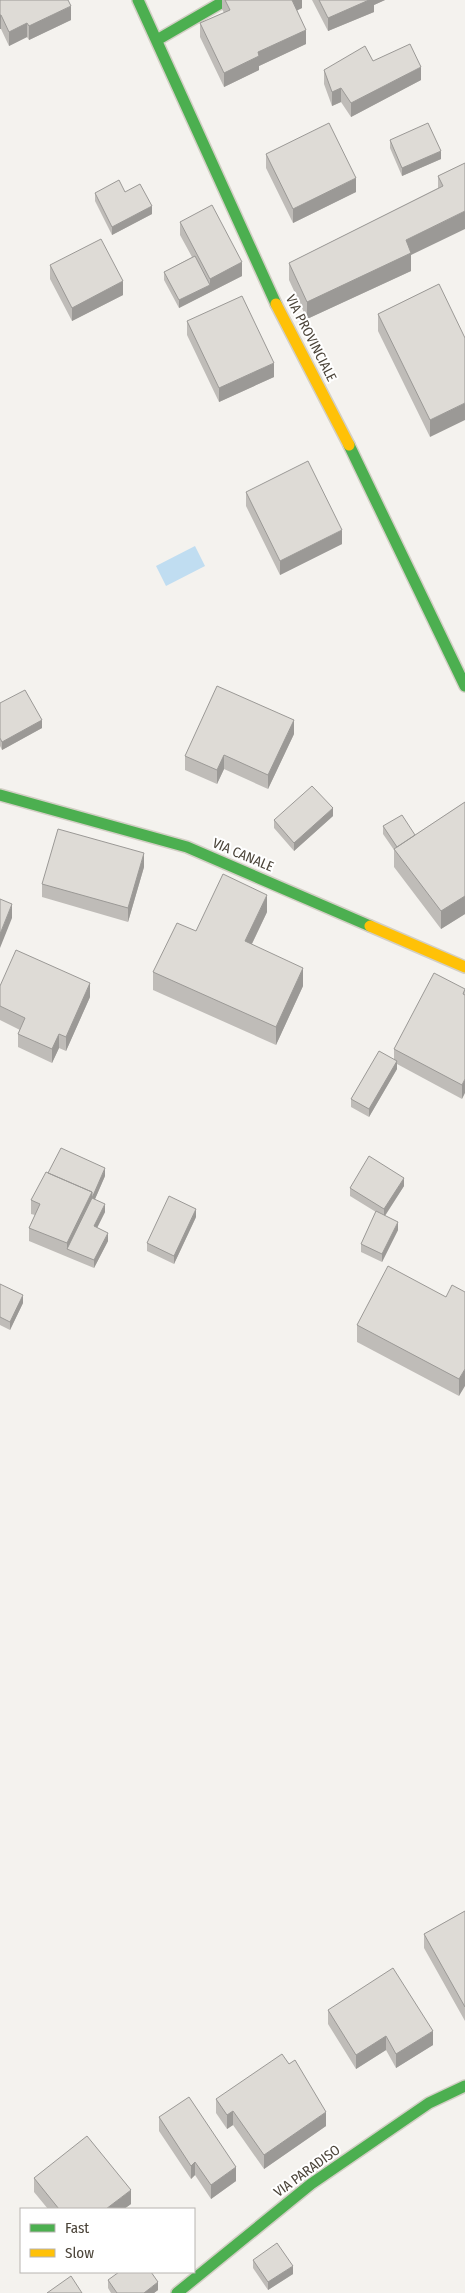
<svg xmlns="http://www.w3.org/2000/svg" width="465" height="2293" viewBox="0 0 465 2293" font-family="'Fira Sans Condensed',sans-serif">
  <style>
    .water { fill: #c0ddf1 }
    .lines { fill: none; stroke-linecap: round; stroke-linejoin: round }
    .fast-casing { stroke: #d3cfc5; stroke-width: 14 }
    .slow-casing { stroke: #d3cfc5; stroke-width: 14 }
    .fast { stroke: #4caf50; stroke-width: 11 }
    .slow { stroke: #ffc107; stroke-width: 11 }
    .wall { fill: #bfbcb8 }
    .shaded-wall { fill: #9b9996 }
    .building { fill: #dedbd6; stroke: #9b9996 }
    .labels { text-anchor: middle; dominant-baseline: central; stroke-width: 4; stroke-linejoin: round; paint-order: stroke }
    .street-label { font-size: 14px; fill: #4b4439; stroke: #fff }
  </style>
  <rect width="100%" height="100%" fill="#f4f2ee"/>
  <path class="water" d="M195,546L205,566L166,586L156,566Z"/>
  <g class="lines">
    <defs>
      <path id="fast" d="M138,0L276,304
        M157,40L226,0
        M349,445L465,686
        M0,795L187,847L370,926
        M177,2293L311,2184L429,2103L465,2086"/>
      <path id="slow" d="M276,304L349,445
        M370,926L465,967"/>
    </defs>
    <use href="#fast" class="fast-casing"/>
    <use href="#slow" class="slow-casing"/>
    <use href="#fast" class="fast"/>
    <use href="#slow" class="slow"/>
  </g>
  <path class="wall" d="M0,0L71,20L29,40L27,37L9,46L1,29Z
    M222,0H302V8L297,10L306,44L259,66V70L224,87L200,37V23L224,13L222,9Z
    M312,0H385L374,5V12L328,31Z
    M373,61L421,80L351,117L341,102L332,106L324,84V70Z
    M390,140L441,159L402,176L390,148Z
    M266,154L356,192L293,223L266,168Z
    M465,163L411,255V271L307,319L289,280V263L438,188V176Z
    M125,192L152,214L112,235L95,201V193Z
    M180,222L242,276L179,308L164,280V272L192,257L180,235Z
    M50,265L123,295L72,321L50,279Z
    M439,284L430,437L378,331V314Z
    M187,321L274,377L219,402L187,335Z
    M246,492L342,544L280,575L246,506Z
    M0,703L42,728L2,750L0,746Z
    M294,734L268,789L224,769L217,784L185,770V756Z
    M465,802V914L441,929L394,867V850L383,834V826L415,835Z
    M333,816L294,851L274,828V820Z
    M144,867L128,922L42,897V884Z
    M267,912L252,944L303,986L276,1045L153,990V972L196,931Z
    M0,986L90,997L66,1051L59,1048L52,1063L18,1047V1034L20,1030L0,1020Z
    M465,989L462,1099L397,1064V1069L369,1117L351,1107V1099L394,1060V1049Z
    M105,1176L95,1199L105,1212L97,1228L108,1241L94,1268L29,1241V1228L35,1215L31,1214V1200Z
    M404,1186L385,1216L398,1230L382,1262L361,1252V1244L376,1212L350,1196V1188Z
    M196,1217L174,1264L147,1251V1243Z
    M0,1284L23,1303L10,1330L0,1325Z
    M465,1292L459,1396L357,1342V1325L446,1297Z
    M465,1911V2021L424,1948V1934Z
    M328,2010L433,2045L396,2068L386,2050L356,2069L328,2024Z
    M216,2099L326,2126L264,2169L233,2125L227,2129L216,2113Z
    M159,2117L236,2181L211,2199L195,2175L191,2179L159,2131Z
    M34,2178L131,2204L124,2209H48L34,2192Z
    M253,2260L293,2274L268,2290L253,2268Z
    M108,2280L158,2290L154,2293H111L108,2288Z"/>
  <path class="shaded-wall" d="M292,0H302V8L292,13Z
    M369,0H385L374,5V12L328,31V18Z
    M71,6V20L29,40V26Z
    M0,15H1V29H0Z
    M27,23V37L9,46V32Z
    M306,30V44L259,66V70L224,87V73L258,52Z
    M421,67V80L351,117V103Z
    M341,88V102L332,106V92Z
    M441,151V159L402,176V168Z
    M356,178V192L293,223V209Z
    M152,206V214L112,235V227Z
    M465,211V229L411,255V271L307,319V302L406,240Z
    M242,262V276L179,308V300L210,285V279Z
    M123,281V295L72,321V308Z
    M274,363V377L219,402V388Z
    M465,403V420L430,437V420Z
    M342,530V544L280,575V561Z
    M42,720V728L2,750V742Z
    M294,720V734L268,789V775Z
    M224,755V769L217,784V770Z
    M333,808V816L294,851V843Z
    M144,853V867L128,922V908Z
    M267,895V912L245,958V941Z
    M465,896V914L441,929V911Z
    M12,904V918L0,948V934Z
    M303,968V986L276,1045V1027Z
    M90,983V997L66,1051V1037Z
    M59,1034V1048L52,1063V1049Z
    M397,1061V1069L369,1117V1109Z
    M465,1079V1093L462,1099V1085Z
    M105,1168V1176L92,1206V1198Z
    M404,1178V1186L384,1217V1209Z
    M92,1192V1206L67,1249V1257V1243Z
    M105,1204V1212L94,1234V1226Z
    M196,1209V1217L174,1264V1256Z
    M398,1222V1230L382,1262V1254Z
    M108,1233V1241L94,1268V1260Z
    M23,1295V1303L10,1330V1322Z
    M465,1369V1386L459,1396V1379Z
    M433,2031V2045L396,2068V2054Z
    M386,2036V2050L356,2069V2055Z
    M233,2111V2125L227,2129V2115Z
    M326,2112V2126L264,2169V2155Z
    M195,2162V2175L191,2179V2166Z
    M236,2167V2181L211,2199V2185Z
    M131,2190V2204L124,2209H106Z
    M293,2266V2274L268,2290V2282Z
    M158,2282V2290L154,2293H144Z"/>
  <path class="building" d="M0,0H68L71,6L29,26L27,23L9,32L1,15H0Z
    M225,0H292L306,30L258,52L259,56L224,73L200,23L230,10Z
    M319,0H369L328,18Z
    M410,44L421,67L351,103L341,88L332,92L324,70L365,46L373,61Z
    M329,123L356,178L293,209L266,154Z
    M428,123L441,151L402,168L390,140Z
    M465,164V211L406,240L411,253L307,302L289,263L443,186L438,176L465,163Z
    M119,180L125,192L140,184L152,206L112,227L95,193Z
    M212,205L242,262L210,279L180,222Z
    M101,239L123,281L72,308L50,265Z
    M195,256L210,285L179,300L164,272Z
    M439,284L465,338V403L430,420L378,314Z
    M242,296L274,363L219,388L187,321Z
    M308,461L342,530L280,561L246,492Z
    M217,686L294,720L268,775L224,755L217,770L185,756Z
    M25,690L42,720L2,742L0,738V703Z
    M312,786L333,808L294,843L274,820Z
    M465,802V896L441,911L394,849Z
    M402,815L415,835L397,847L383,826Z
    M58,829L144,853L128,908L42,884Z
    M223,874L267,895L245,941L303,968L276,1027L153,972L177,923L196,931Z
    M0,899L12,904L0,934Z
    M16,950L90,983L66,1037L59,1034L52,1049L18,1034L25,1018L0,1006V986Z
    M434,973L465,989L463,994L465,995V1079L462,1085L394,1049Z
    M379,1051L397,1061L369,1109L351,1099Z
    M61,1148L105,1168L92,1198V1192L48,1173Z
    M369,1156L404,1178L384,1209L350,1188Z
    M46,1172L92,1192L67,1243L29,1228L40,1204L31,1200Z
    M169,1196L196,1209L174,1256L147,1243Z
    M92,1198L105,1204L94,1226L108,1233L94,1260L67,1249Z
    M376,1211L398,1222L382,1254L361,1244Z
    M388,1266L446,1297L452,1285L465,1292V1369L459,1379L357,1325Z
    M0,1284L23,1295L10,1322L0,1317Z
    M465,1911V2007L424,1934Z
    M393,1968L433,2031L396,2054L386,2036L356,2055L328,2010Z
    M282,2054L289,2064L295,2060L326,2112L264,2155L233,2111L227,2115L216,2099Z
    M189,2097L236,2167L211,2185L195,2162L191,2166L159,2117Z
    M87,2136L131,2190L106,2209H59L34,2178Z
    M277,2243L293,2266L268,2282L253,2260Z
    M119,2272H151L158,2282L144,2293H117L108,2280Z
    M71,2276L82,2293H47Z"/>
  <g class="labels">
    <g class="street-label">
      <text transform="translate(311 338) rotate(63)">VIA PROVINCIALE</text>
      <text transform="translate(243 855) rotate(23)">VIA CANALE</text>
      <text transform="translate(307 2171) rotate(-36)">VIA PARADISO</text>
    </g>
  </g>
  <rect x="20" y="2208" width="175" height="65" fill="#ffffff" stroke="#b7b4b0"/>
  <rect x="30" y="2224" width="25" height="8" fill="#4caf50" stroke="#b7b4b0"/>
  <text x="65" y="2233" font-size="15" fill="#4b4439">Fast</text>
  <rect x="30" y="2249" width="25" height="8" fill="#ffc107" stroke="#b7b4b0"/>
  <text x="65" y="2258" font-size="15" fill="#4b4439">Slow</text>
</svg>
